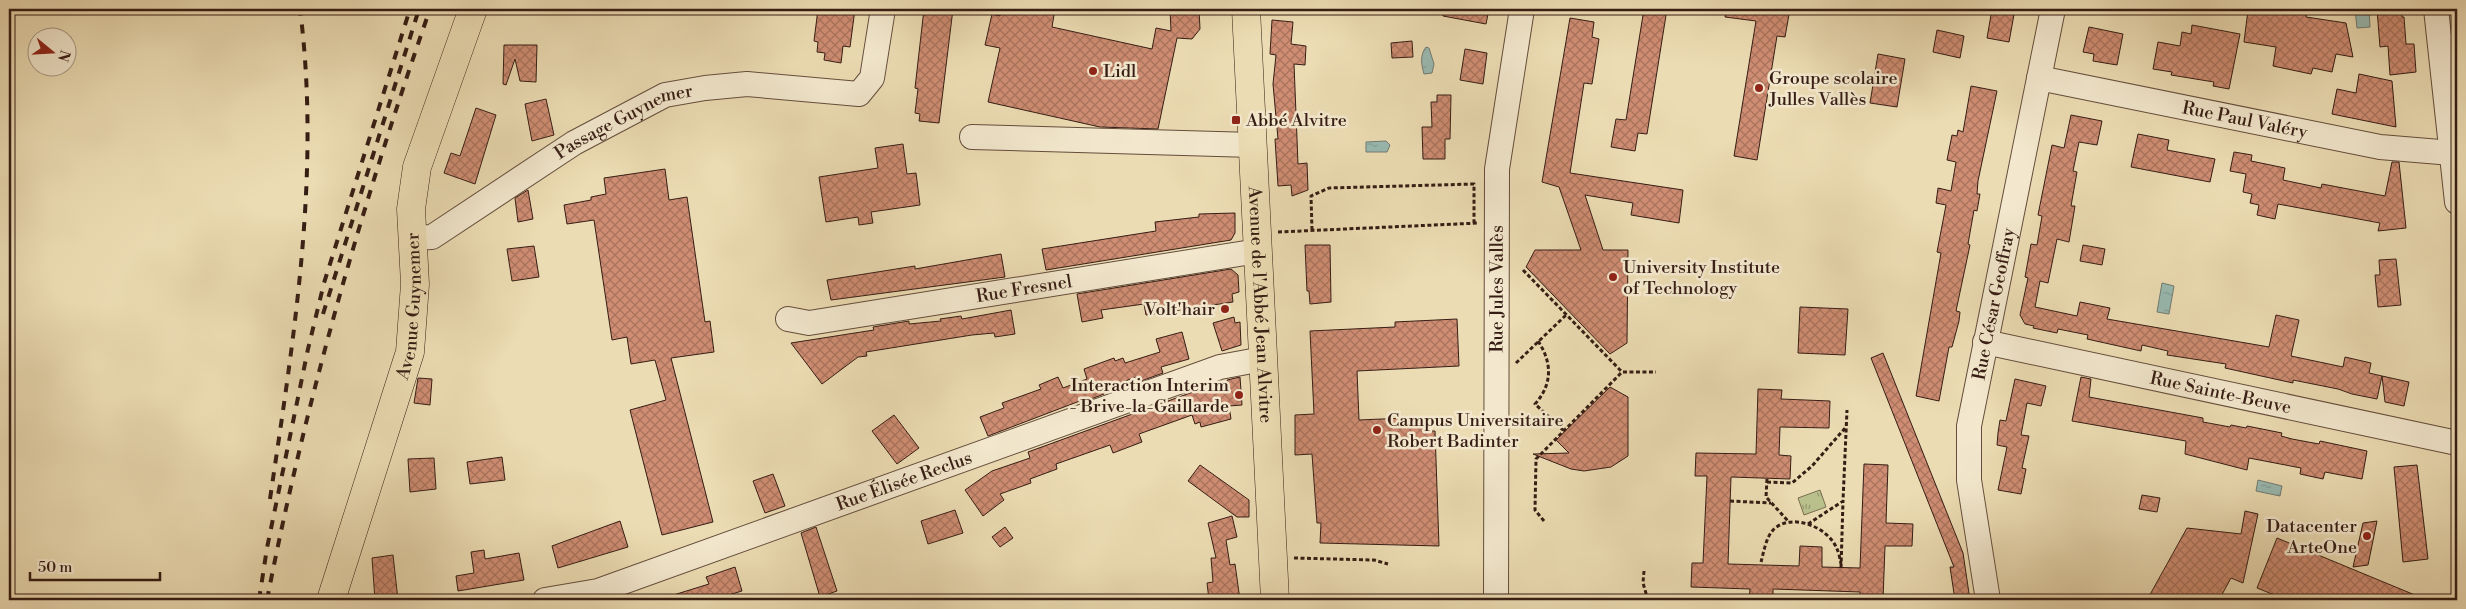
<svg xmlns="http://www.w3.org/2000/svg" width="2466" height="609" viewBox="0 0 2466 609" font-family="'Libre Bodoni',serif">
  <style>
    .park { fill: url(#park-tufts); stroke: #786e50 }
    .water { fill: url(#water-ripples); stroke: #717b73 }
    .building { fill: url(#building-cross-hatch); stroke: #361d14 }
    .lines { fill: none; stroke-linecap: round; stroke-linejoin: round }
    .minor-casing { stroke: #644d3c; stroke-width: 26 }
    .major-casing { stroke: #361d14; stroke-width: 29 }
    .path { stroke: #361d14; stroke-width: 3; stroke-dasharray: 4 2.5; stroke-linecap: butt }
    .minor { stroke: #f3e8ce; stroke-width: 24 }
    .major { stroke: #ecdcb3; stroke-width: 28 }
    .rail { stroke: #361d14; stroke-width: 4; stroke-dasharray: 9 9; stroke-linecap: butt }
    .poi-dot { fill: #8f2418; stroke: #f3e8ce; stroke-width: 2 }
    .labels { text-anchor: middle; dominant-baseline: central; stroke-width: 5; stroke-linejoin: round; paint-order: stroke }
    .poi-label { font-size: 18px; fill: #361d14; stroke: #f3e8ce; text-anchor: start }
    .street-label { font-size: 18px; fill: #361d14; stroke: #f3e8ce }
  </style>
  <defs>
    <pattern id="park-tufts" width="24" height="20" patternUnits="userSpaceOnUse" patternTransform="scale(1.25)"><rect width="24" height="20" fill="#b9c08c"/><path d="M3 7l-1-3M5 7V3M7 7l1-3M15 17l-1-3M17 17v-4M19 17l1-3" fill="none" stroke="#979b71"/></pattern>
    <pattern id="water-ripples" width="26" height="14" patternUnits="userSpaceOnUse" patternTransform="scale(1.25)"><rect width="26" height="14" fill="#99bab2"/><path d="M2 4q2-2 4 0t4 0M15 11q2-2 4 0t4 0" fill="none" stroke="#849f98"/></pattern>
    <pattern id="building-cross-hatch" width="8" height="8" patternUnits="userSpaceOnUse" patternTransform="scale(1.25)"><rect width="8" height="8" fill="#cf8d73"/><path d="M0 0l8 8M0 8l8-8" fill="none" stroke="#a9735d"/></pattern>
  </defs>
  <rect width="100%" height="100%" fill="#ecdcb3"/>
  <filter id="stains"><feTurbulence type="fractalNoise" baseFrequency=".004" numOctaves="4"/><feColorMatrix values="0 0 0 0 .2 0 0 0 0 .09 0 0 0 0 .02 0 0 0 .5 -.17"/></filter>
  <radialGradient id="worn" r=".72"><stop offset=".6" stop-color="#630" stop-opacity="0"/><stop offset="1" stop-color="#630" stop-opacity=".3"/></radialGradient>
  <path class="park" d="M1820,490L1826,507L1804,515L1798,498Z"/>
  <path class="water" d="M2355,9H2369L2370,27L2357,28Z
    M1426,47L1429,48L1434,64L1432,73L1424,74C1421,64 1420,55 1426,47Z
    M1386,141L1390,145L1387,152H1366V142Z
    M2162,283L2174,286L2169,314L2157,312Z
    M2258,480L2282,486L2280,496L2256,491Z"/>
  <path class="building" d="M818,9H855L850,47L843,46L841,63L824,60L825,53L817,52L818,42L814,41Z
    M924,9H953L939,123L919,121L920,114L915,113L918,89L915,88Z
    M1000,9H1055L1052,27L1152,49L1156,28L1171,31L1170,9H1199L1200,29L1192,39L1177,38L1158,129L1100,127L988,102L1000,48L985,45L992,14L1000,16Z
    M1443,9H1489L1486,24L1443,16Z
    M1644,9H1667L1647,134L1638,133L1635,151L1611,147L1616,119L1626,120Z
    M1726,9H1790L1785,37L1777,36L1757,160L1734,156L1756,21L1725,17Z
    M1992,9H2015L2009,42L1987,38Z
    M2280,9H2307L2306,17L2346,23L2353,57L2336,54L2332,72L2313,68L2311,74L2273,66L2276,47L2244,42L2248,10L2279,14Z
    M2377,9H2401L2402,17H2404L2406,44H2414L2416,72L2390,75L2388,46L2380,47Z
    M1570,18L1594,22L1592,37L1599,39L1592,84L1584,83L1570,173L1683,190L1679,223L1631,215L1633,203L1585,195L1603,250H1628L1627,343L1610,354L1526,267L1535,250H1581L1559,187L1542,182Z
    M1272,20L1293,22L1291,44L1306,46L1305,65L1294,64L1298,164L1307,163L1308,190L1292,196L1291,185L1278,186L1275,139H1278L1273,84L1276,55L1270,54Z
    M2192,25L2240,34L2229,89L2213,86L2214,82L2171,75L2172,72L2153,69L2158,42L2180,46L2182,32L2191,34Z
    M2089,27L2123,34L2117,65L2093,61L2094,54L2083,52Z
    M1937,30L1964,36L1960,58L1933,52Z
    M1412,41L1413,57L1392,58L1391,43Z
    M504,45H537L536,82L520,81L515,59L506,85L503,84Z
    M1465,49L1487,53L1483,84L1460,80Z
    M1878,54L1905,59L1897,107L1870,103Z
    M2359,74L2392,81L2396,127L2332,114L2337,89L2356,93Z
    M1971,86L1997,91L1978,181L1977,194H1980L1977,211L1974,210L1968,244L1970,245L1956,311L1960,312L1959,321L1952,347H1949L1939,401L1916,396L1941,253L1937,252L1946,205L1936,203L1938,188L1951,191L1956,162L1947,160L1952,135L1957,136L1958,130L1963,132Z
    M1437,95H1451L1450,139H1445V159H1423L1422,127H1432L1431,102H1437Z
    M546,99L554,135L532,141L525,104Z
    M476,108L496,115L475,184L444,173L451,153L460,156Z
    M2071,115L2102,121L2097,145L2079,142L2073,171L2077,172L2071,206H2075L2069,242L2057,239L2048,283L2040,281L2035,307L2077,316L2080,302L2110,308L2107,319L2269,347L2276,315L2299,320L2291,356L2343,367L2345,357L2371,363L2369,373L2382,376L2377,399L2352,394L2338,389L2293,380V383L2225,368L2226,364L2167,355L2168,351L2142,345L2141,351L2087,339L2088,335L2058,329L2057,333L2033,328L2034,326L2025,324L2020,315L2028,278L2025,277L2031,244L2037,245L2042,216L2038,215L2052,145L2064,148Z
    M2138,134L2169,140L2167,150L2215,159L2210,182L2131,167Z
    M903,144L907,174L916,173L920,205L871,212L873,223L859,225L858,217L826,222L819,177L878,168L875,148Z
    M2234,152L2252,155L2251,161L2285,168L2283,180L2321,188L2322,184L2385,196L2392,162H2399L2406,228L2378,231L2380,223L2278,204L2275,219L2257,215L2259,205L2250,203L2252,194L2243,192L2246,174L2230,171Z
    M665,169L669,200L687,197L705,322L710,321L714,352L671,358L713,522L662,535L630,410L666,400L655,360L631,364L627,337L612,340L594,220L567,224L564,205L591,200V197L606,194L604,178Z
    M528,190L533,219L518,222L515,198Z
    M1235,213V233L1231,240L1046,270L1042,249L1156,231L1155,222L1199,217V214Z
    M1305,245H1330L1331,302L1310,304L1309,291H1307Z
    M2083,245L2105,249L2102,265L2080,261Z
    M534,246L539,277L512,281L507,249Z
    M1001,254L1005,277L831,300L827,280L915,266V269Z
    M2396,259L2401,305L2378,307L2375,275H2380L2379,260Z
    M1231,269L1238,275L1239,292L1232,294L1233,302L1146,315L1144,304L1101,310L1103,318L1082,322L1077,294Z
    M1800,307L1848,309L1845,355L1798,353Z
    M1011,310L1015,334L995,337L994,333L972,335L866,352L867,356L858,357L822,384L791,343L874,330L873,327L909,321V324L941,321L940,319L961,316L962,319Z
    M1234,317L1235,323L1240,322L1241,345L1222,351L1213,323Z
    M1457,319L1459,366L1357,371L1359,420L1428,417L1429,431H1435L1439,546L1320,543L1321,523H1317L1312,454L1295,455V415L1314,414L1310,331L1395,327V322Z
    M1182,332L1189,359L1161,367L1163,373L1141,381L1139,376L1103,389L1104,394L1086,401L1085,399L988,436L980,417L1004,408L1002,403L1041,389L1039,385L1058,377L1063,388L1087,379L1084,369L1114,358L1115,361L1123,358L1125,363L1160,352L1156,339Z
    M1883,353L1963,553L1970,600H1955L1950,567H1954L1871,358Z
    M2382,376L2409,382L2404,406L2385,402Z
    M1240,377L1242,405L1229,406L1231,419L1201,427L1200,422L1195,424L1192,415L1139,434L1142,442L1113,453L1110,445L1056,464L1057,469L1030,479L1031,483L1000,494L1004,500L983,516L965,490L992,471L1030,458L1028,452L1190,393L1227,384V380Z
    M2081,377L2091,379L2089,397L2203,418V422L2230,427L2231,425L2246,428L2247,426L2282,433L2281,436L2292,439L2319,444L2320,441L2367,451L2362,479L2325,472L2323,479L2300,474L2301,468L2249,458L2247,470L2185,454L2186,441L2072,421Z
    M418,378L432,379L430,405L414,403Z
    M2015,379L2046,386L2041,406L2027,403L2021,435L2029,436L2022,468L2026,469L2021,494L1998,490L2007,447L1997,445L1998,433L2000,420L2006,421Z
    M1610,387L1628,397V456L1611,467L1584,471L1571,469L1533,454L1569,453L1556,440Z
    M1758,389L1782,390L1781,399L1830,401L1829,428L1780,427L1779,455L1791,456L1790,479L1731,477L1728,564L1799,566L1800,546L1822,547V567L1860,568L1864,464L1888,465L1886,523L1913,524L1912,546H1885L1883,600H1860V592L1773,589V600H1749L1750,589L1691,587L1692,563H1703L1707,476H1695L1696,453L1756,454Z
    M894,415L919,448L897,464L872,431Z
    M502,457L505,480L470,484L467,462Z
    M434,458L436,489L410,492L408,459Z
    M1200,465L1249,500V517H1237L1188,481Z
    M2417,465L2428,559L2403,562L2394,467Z
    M773,474L785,506L765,513L753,481Z
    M2142,495L2160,498L2157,512L2139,509Z
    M955,510L963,533L928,544L921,521Z
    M2245,511L2258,514L2243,583L2231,578L2219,600H2147L2187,528L2241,534Z
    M1232,516L1237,537L1226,540L1230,565L1235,564L1240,600H1209L1207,583L1213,582L1211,558H1216L1208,523Z
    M620,521L628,547L558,568L552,546Z
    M2377,521L2368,565L2353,567L2363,523Z
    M816,527L837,591L820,597L801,533Z
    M1005,527L1013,538L1000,547L992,537Z
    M2277,538L2427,600H2287L2257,588Z
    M484,550L485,559L519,553L524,580L458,591L456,576L474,573L471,552Z
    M393,555L398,600H375L372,558Z
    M735,567L742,591L712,600H667V597L709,584L706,577Z"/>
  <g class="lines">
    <defs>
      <g id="minor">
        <path d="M2436,9L2457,202"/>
        <path id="s1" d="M2039,78L2380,147L2452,153"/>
        <path d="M972,137L1253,145"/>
        <path id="s2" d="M412,238L432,237L574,143L665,95L705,88L747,84L859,94L872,78L883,9"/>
        <path id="s3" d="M788,319L809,323L1258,251"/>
        <path id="s4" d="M1985,342L2457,443"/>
        <path id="s5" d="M545,600L598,591L1220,367L1263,359"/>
        <path id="s6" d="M1496,600L1497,169L1522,9"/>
        <path id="s7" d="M1988,600L1969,480V426L2053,9"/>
      </g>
      <g id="major">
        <path id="s8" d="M1246,9L1275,600"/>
        <path id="s9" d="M331,600L410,352L415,284L411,209L417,167L473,9"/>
      </g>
    </defs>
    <use href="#minor" class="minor-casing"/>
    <use href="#major" class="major-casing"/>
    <path class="path" d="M1312,230L1311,196L1329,188L1474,184V223
      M1278,232L1479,223
      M1523,270L1622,372
      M1538,341C1552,362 1553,384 1535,404L1563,430
      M1516,363L1566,315
      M1767,479L1766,497L1789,522
      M1767,482L1792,483L1812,466L1846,427
      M1730,501L1771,503
      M1544,521L1535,510L1536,459L1622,372H1656
      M1808,524L1843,501L1847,410
      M1294,558L1374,560L1388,564
      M1761,562C1764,551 1766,537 1774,529C1793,512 1829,528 1837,549C1839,553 1840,559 1841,564
      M1841,568L1843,501
      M1644,571L1643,583L1648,600"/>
    <use href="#minor" class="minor"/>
    <use href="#major" class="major"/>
    <path class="rail" d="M323,314L419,9
      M270,499C294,336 321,173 300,9
      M259,600L267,548L308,349L324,283L410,9
      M267,600C306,399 363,202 430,9"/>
  </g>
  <g class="poi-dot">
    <circle cx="1093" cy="71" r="5"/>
    <circle cx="1759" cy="88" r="5"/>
    <rect x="1231" y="115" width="10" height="10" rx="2.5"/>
    <circle cx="1613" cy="277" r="5"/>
    <circle cx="1225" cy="309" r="5"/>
    <circle cx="1239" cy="395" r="5"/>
    <circle cx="1377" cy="430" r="5"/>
    <circle cx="2367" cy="536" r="5"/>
  </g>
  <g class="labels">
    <g class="poi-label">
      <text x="1103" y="71">Lidl</text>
      <text x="1769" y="78">Groupe scolaire<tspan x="1769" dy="21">Julles Vallès</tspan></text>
      <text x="1246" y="120">Abbé Alvitre</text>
      <text x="1623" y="267">University Institute<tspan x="1623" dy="21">of Technology</tspan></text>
      <text x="1215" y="309" text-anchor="end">Volt'hair</text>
      <text x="1229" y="385" text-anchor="end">Interaction Interim<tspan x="1229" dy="21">- Brive-la-Gaillarde</tspan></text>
      <text x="1387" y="420">Campus Universitaire<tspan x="1387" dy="21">Robert Badinter</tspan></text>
      <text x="2357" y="526" text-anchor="end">Datacenter<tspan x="2357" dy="21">ArteOne</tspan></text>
    </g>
    <g class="street-label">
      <text stroke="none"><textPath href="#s1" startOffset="210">Rue Paul Valéry</textPath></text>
      <text stroke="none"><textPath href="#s2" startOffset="245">Passage Guynemer</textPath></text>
      <text stroke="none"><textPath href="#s3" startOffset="239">Rue Fresnel</textPath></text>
      <text stroke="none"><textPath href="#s6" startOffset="311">Rue Jules Vallès</textPath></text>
      <text stroke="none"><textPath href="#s7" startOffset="300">Rue César Geoffray</textPath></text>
      <text stroke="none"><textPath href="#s8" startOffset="296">Avenue de l'Abbé Jean Alvitre</textPath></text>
      <text stroke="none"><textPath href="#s9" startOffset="306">Avenue Guynemer</textPath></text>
      <text stroke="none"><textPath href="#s4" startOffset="241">Rue Sainte-Beuve</textPath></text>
      <text stroke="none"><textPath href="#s5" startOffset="379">Rue Élisée Reclus</textPath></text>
    </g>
  </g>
  <rect width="2466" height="609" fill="none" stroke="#ecdcb3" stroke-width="30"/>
  <rect x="10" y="10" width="2446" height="589" fill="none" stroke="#361d14" stroke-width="2.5"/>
  <rect x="15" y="15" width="2436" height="579" fill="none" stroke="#361d14"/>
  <g transform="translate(52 52) rotate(108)"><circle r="24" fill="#f3e8ce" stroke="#a79784"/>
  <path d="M0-4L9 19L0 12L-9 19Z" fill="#8f2418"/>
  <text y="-8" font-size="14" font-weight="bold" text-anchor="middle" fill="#361d14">N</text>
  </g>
  <path d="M30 572v8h130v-8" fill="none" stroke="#361d14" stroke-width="2.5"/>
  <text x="38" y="572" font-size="15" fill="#361d14" stroke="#f3e8ce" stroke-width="4" paint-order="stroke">50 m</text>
  <rect width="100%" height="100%" filter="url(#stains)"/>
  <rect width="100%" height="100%" fill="url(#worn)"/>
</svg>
